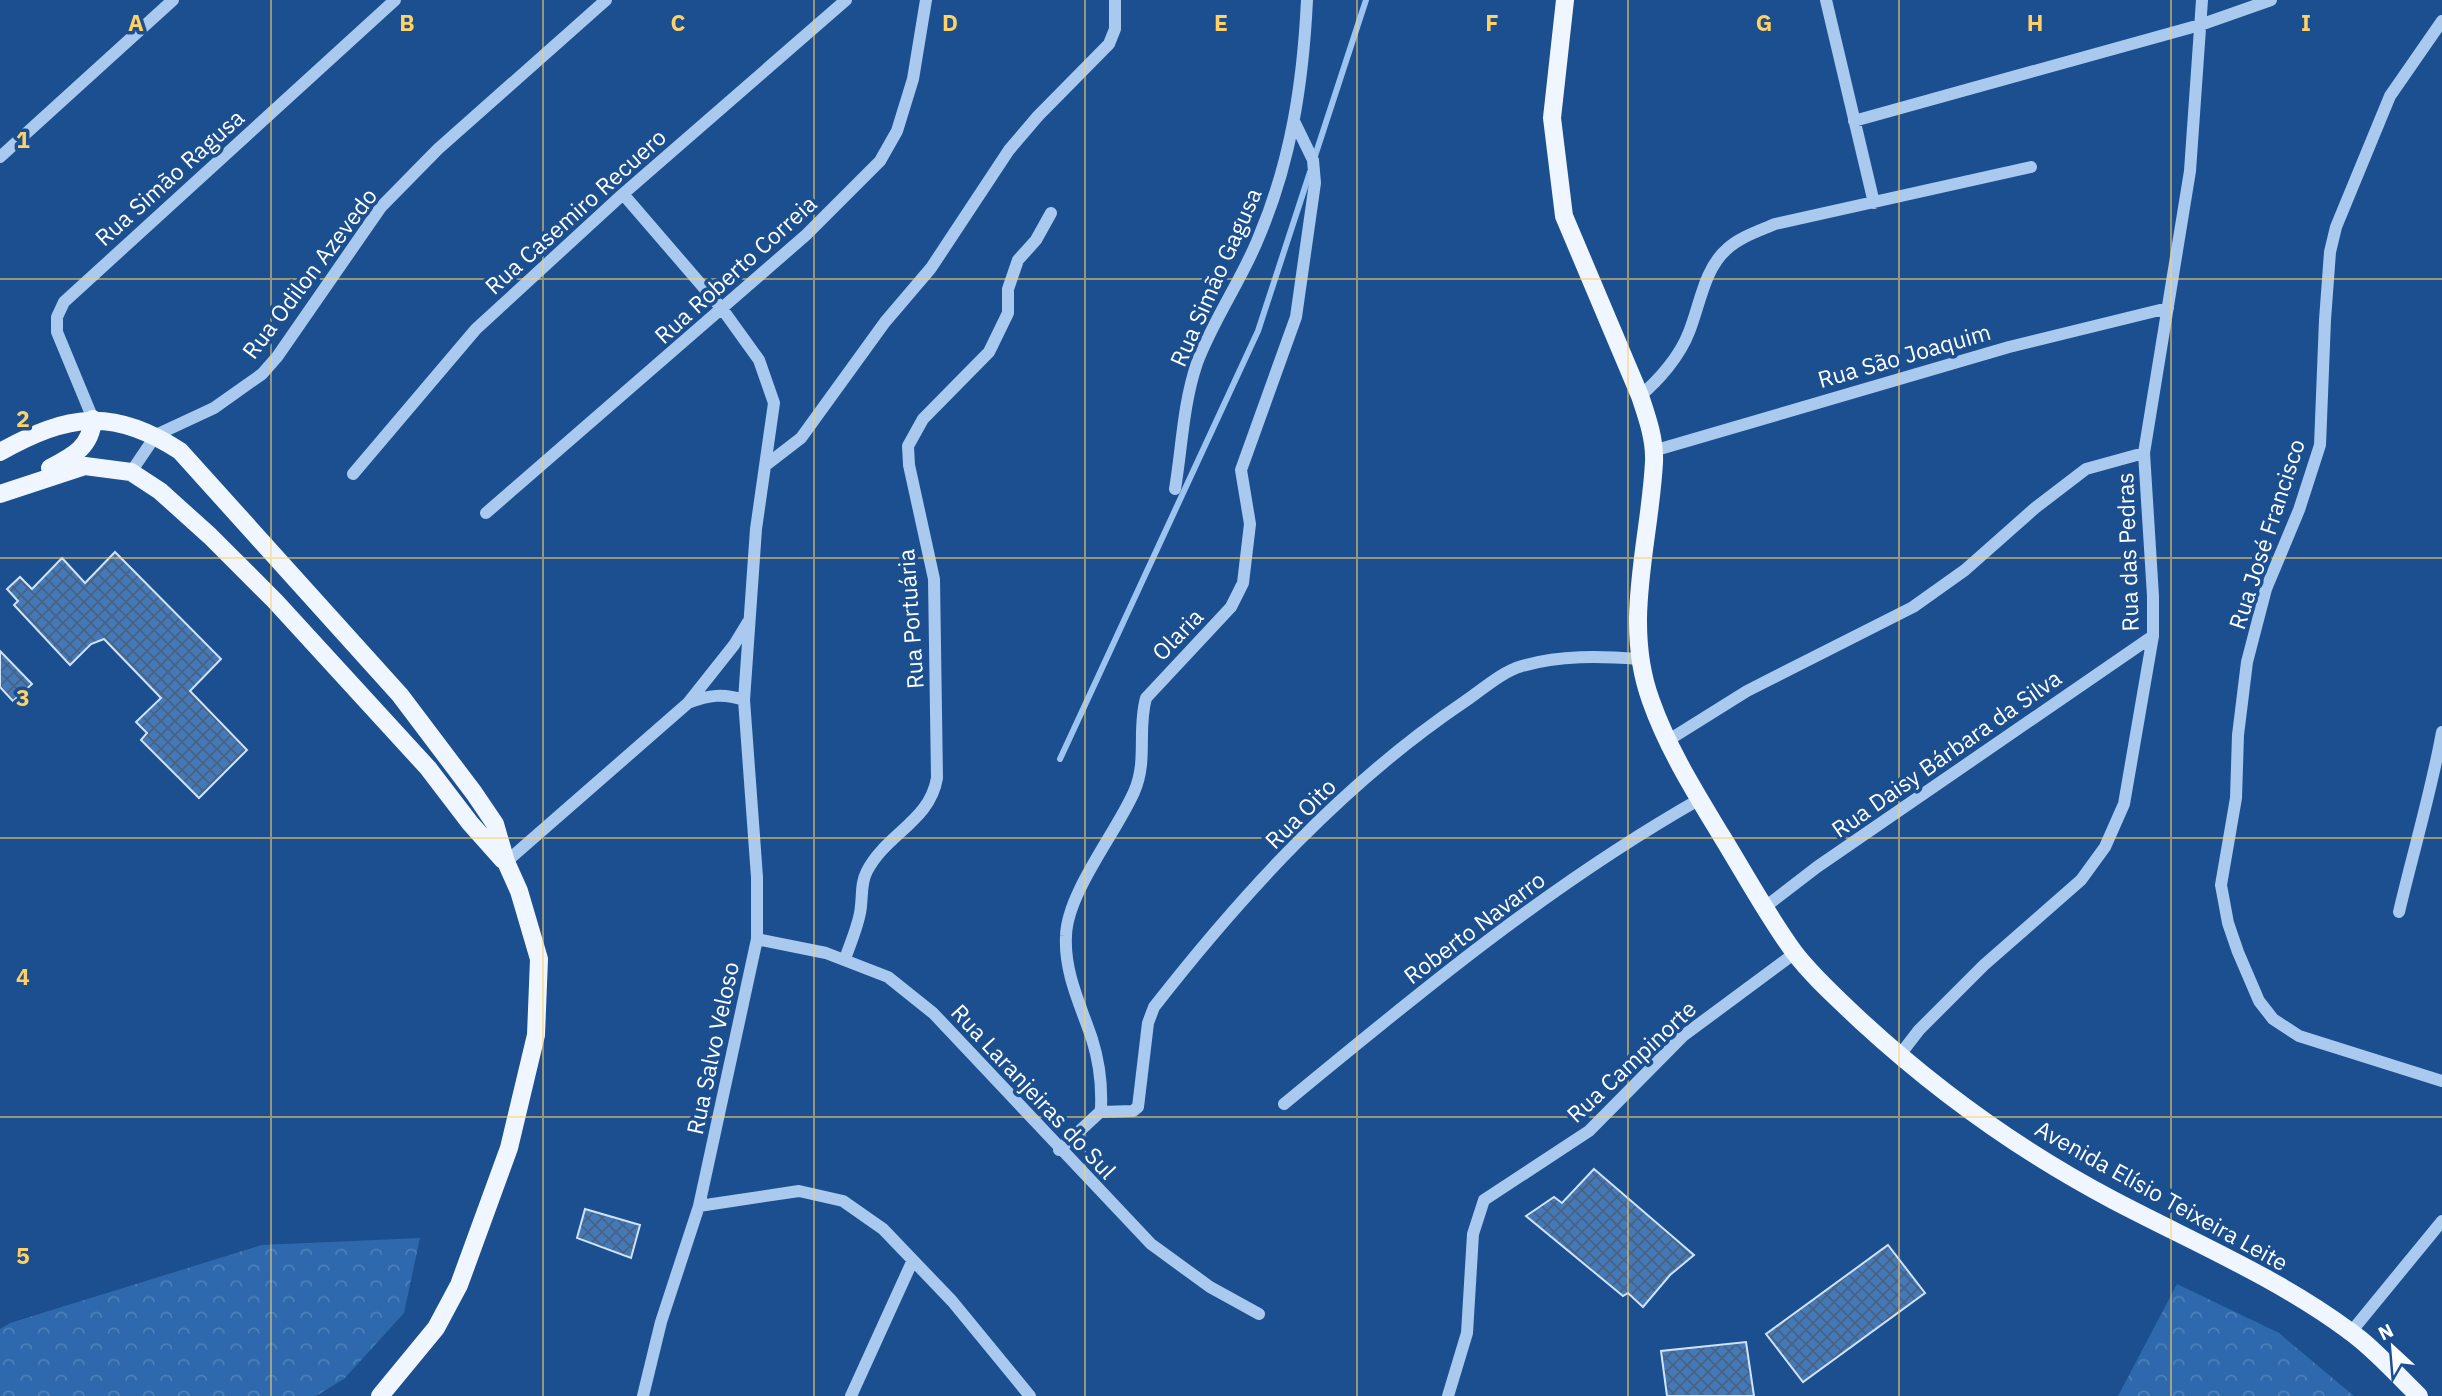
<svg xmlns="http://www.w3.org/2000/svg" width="2442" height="1396" viewBox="0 0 2442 1396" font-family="'IBM Plex Sans',sans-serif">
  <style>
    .forest { fill: url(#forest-crowns) }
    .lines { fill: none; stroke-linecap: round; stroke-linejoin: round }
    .stream { stroke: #9cc4f0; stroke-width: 6 }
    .building { fill: url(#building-cross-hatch); stroke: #cfe3fa; stroke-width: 2 }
    .minor { stroke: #a9c9ee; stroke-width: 12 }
    .major { stroke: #f0f6ff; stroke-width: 18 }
    .grid { fill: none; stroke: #ffd166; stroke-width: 2; stroke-opacity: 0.55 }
    .labels { text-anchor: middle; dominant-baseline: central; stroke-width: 7; stroke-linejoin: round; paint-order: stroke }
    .street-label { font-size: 23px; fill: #fff; stroke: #1b4f8f }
    .grid-label { font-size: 23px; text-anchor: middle; font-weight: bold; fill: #ffd166; stroke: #1b4f8f; stroke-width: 7; stroke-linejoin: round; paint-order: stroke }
  </style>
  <defs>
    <pattern id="forest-crowns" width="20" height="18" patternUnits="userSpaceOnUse" patternTransform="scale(1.75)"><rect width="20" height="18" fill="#2e69ad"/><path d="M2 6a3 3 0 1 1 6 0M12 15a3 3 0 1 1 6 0" fill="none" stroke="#4d80b9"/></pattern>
    <pattern id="building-cross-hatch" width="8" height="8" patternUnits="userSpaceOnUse" patternTransform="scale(1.75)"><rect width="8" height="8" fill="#4478b7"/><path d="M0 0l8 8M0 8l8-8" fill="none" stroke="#486282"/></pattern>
  </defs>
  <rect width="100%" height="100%" fill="#1b4f8f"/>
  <path class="forest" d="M420,1238L404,1313L344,1379L316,1396H0V1329L10,1323L262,1245Z
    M2177,1284L2279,1333L2354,1396H2118Z"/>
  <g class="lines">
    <path class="stream" d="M1314,159L1366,0
      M1060,759L1258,331L1310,172"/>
  </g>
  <path class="building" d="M115,552L221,659L190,691L247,750L199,798L141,740L147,733L136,722L161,698L104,639L91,644L70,665L14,605L18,601L7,589L20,577L32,589L62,558L85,583Z
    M0,651L32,684L13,701L0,687Z
    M1594,1169L1694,1255L1670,1275L1643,1307L1628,1293L1623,1296L1526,1216L1554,1197L1562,1203Z
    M585,1209L640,1225L631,1258L577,1238Z
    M1888,1245L1925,1293L1803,1382L1766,1334Z
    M1746,1342L1754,1396H1667L1661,1351Z"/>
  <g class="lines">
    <path class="minor" d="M1826,0L1874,203
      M2442,21L2390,96L2336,227L2330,252L2325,320L2320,445L2299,510L2266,589L2247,662L2238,735L2236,798L2221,885L2228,923L2238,952L2259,1001L2273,1019L2299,1036L2442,1081
      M1854,121L2200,25L2271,0
      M0,157L173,0
      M623,194L723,310L759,360L774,403L756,529L744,700L757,877V939L699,1206L661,1322L643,1396
      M1640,396C1659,380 1680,356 1689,332C1700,305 1704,269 1727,249C1740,237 1759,231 1775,224L2031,167
      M93,419L57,332V317L64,302L395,0
      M1653,451L2009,347L2168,308
      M766,465L801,438L885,322L931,268L1009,150L1038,116L1109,44L1115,29V0
      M131,472L156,435L214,408L262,374L277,357L381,207L438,149L606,0
      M353,474L476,329L623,194L846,0
      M1175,489C1182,447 1183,404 1197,363C1213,320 1241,281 1258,239C1291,162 1303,83 1307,0
      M486,513L806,235L880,161L897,131L913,79L926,0
      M688,703L734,645L748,622
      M1667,741L1747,691L1913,607L1965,570L2035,508L2086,469L2144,453
      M506,862L688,703C709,695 723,693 744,700
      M1765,907L1817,867L2153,636
      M2399,912C2413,852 2431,793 2442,732
      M757,939L826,953L888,977L933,1013L1151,1244L1210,1287L1259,1314
      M845,959C850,944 857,929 860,913C863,898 860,884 867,871C886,834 930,821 937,778L934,579L909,465L908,446L923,419L989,352L1008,313V289L1018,260L1036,240L1051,213
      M1899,1056L1919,1030L1984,965L2081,880L2105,847L2124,804L2153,636V596L2144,453L2190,171L2202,0
      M1284,1104C1416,995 1550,884 1700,799
      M1100,1112L1133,1111L1138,1107L1148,1023L1154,1007C1243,893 1344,783 1464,702C1482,690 1501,672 1522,666C1560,655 1600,656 1639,659
      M1059,1150L1100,1112L1101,1108C1102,1085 1099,1061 1092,1039C1081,1006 1064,973 1066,936C1067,893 1116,833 1134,792C1148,761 1137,730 1146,698L1231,607L1243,583L1250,524L1241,470L1296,317L1315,183L1313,160L1295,123
      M699,1206L799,1191L843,1201L883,1229L952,1301L1030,1396
      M2351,1332L2442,1221
      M851,1396L912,1262
      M1448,1396L1467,1333L1473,1234L1484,1200L1589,1131L1683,1036L1795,953"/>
    <path class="major" d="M1565,0L1552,118L1564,216L1640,396C1647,417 1655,439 1654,462C1650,542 1622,623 1651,701C1668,749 1695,792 1721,835C1745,874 1767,915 1794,952C1813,977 1838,999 1861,1021C1937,1091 2022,1152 2113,1200C2193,1242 2276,1277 2348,1330C2374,1348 2396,1374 2419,1396
      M0,452C68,414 113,407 180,451L400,695L474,793L495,824L506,862L519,891L539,959L536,1035L509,1148L459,1285L436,1328L380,1396
      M50,468C73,456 91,447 93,419
      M0,494L85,466L131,472L160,491L210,536L275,601L428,768L470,823L503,860"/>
  </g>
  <path class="grid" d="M271,0V1396M543,0V1396M814,0V1396M1085,0V1396M1357,0V1396M1628,0V1396M1899,0V1396M2171,0V1396M0,279H2442M0,558H2442M0,838H2442M0,1117H2442"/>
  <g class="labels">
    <g class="street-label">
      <text transform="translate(169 177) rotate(-42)">Rua Simão Ragusa</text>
      <text transform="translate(575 211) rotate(-42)">Rua Casemiro Recuero</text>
      <text transform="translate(735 269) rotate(-42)">Rua Roberto Correia</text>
      <text transform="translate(309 273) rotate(-53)">Rua Odilon Azevedo</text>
      <text transform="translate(1215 277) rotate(-66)">Rua Simão Gagusa</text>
      <text transform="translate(1904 355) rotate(-16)">Rua São Joaquim</text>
      <text transform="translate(2266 534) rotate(-72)">Rua José Francisco</text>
      <text transform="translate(2127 552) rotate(-92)">Rua das Pedras</text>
      <text transform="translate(910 619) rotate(-94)">Rua Portuária</text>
      <text transform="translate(1177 634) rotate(-46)">Olaria</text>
      <text transform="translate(1946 753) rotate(-35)">Rua Daisy Bárbara da Silva</text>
      <text transform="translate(1300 813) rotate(-45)">Rua Oito</text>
      <text transform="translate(1474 927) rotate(-37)">Roberto Navarro</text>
      <text transform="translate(712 1048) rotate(-78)">Rua Salvo Veloso</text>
      <text transform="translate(1631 1061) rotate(-43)">Rua Campinorte</text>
      <text transform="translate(1034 1091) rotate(47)">Rua Laranjeiras do Sul</text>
      <text transform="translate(2162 1195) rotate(29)">Avenida Elísio Teixeira Leite</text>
    </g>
  </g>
  <g class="grid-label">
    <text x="136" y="31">A</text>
    <text x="407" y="31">B</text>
    <text x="678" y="31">C</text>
    <text x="950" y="31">D</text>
    <text x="1221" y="31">E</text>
    <text x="1492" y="31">F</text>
    <text x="1764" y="31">G</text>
    <text x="2035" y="31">H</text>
    <text x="2306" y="31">I</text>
    <text x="23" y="148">1</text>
    <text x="23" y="427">2</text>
    <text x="23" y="706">3</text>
    <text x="23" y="985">4</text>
    <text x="23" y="1264">5</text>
  </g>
  <g transform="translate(2393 1347) rotate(334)" stroke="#1b4f8f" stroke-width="5" paint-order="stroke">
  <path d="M0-5L12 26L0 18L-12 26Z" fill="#ffffff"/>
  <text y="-10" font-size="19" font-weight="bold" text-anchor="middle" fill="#ffffff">N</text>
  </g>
</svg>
